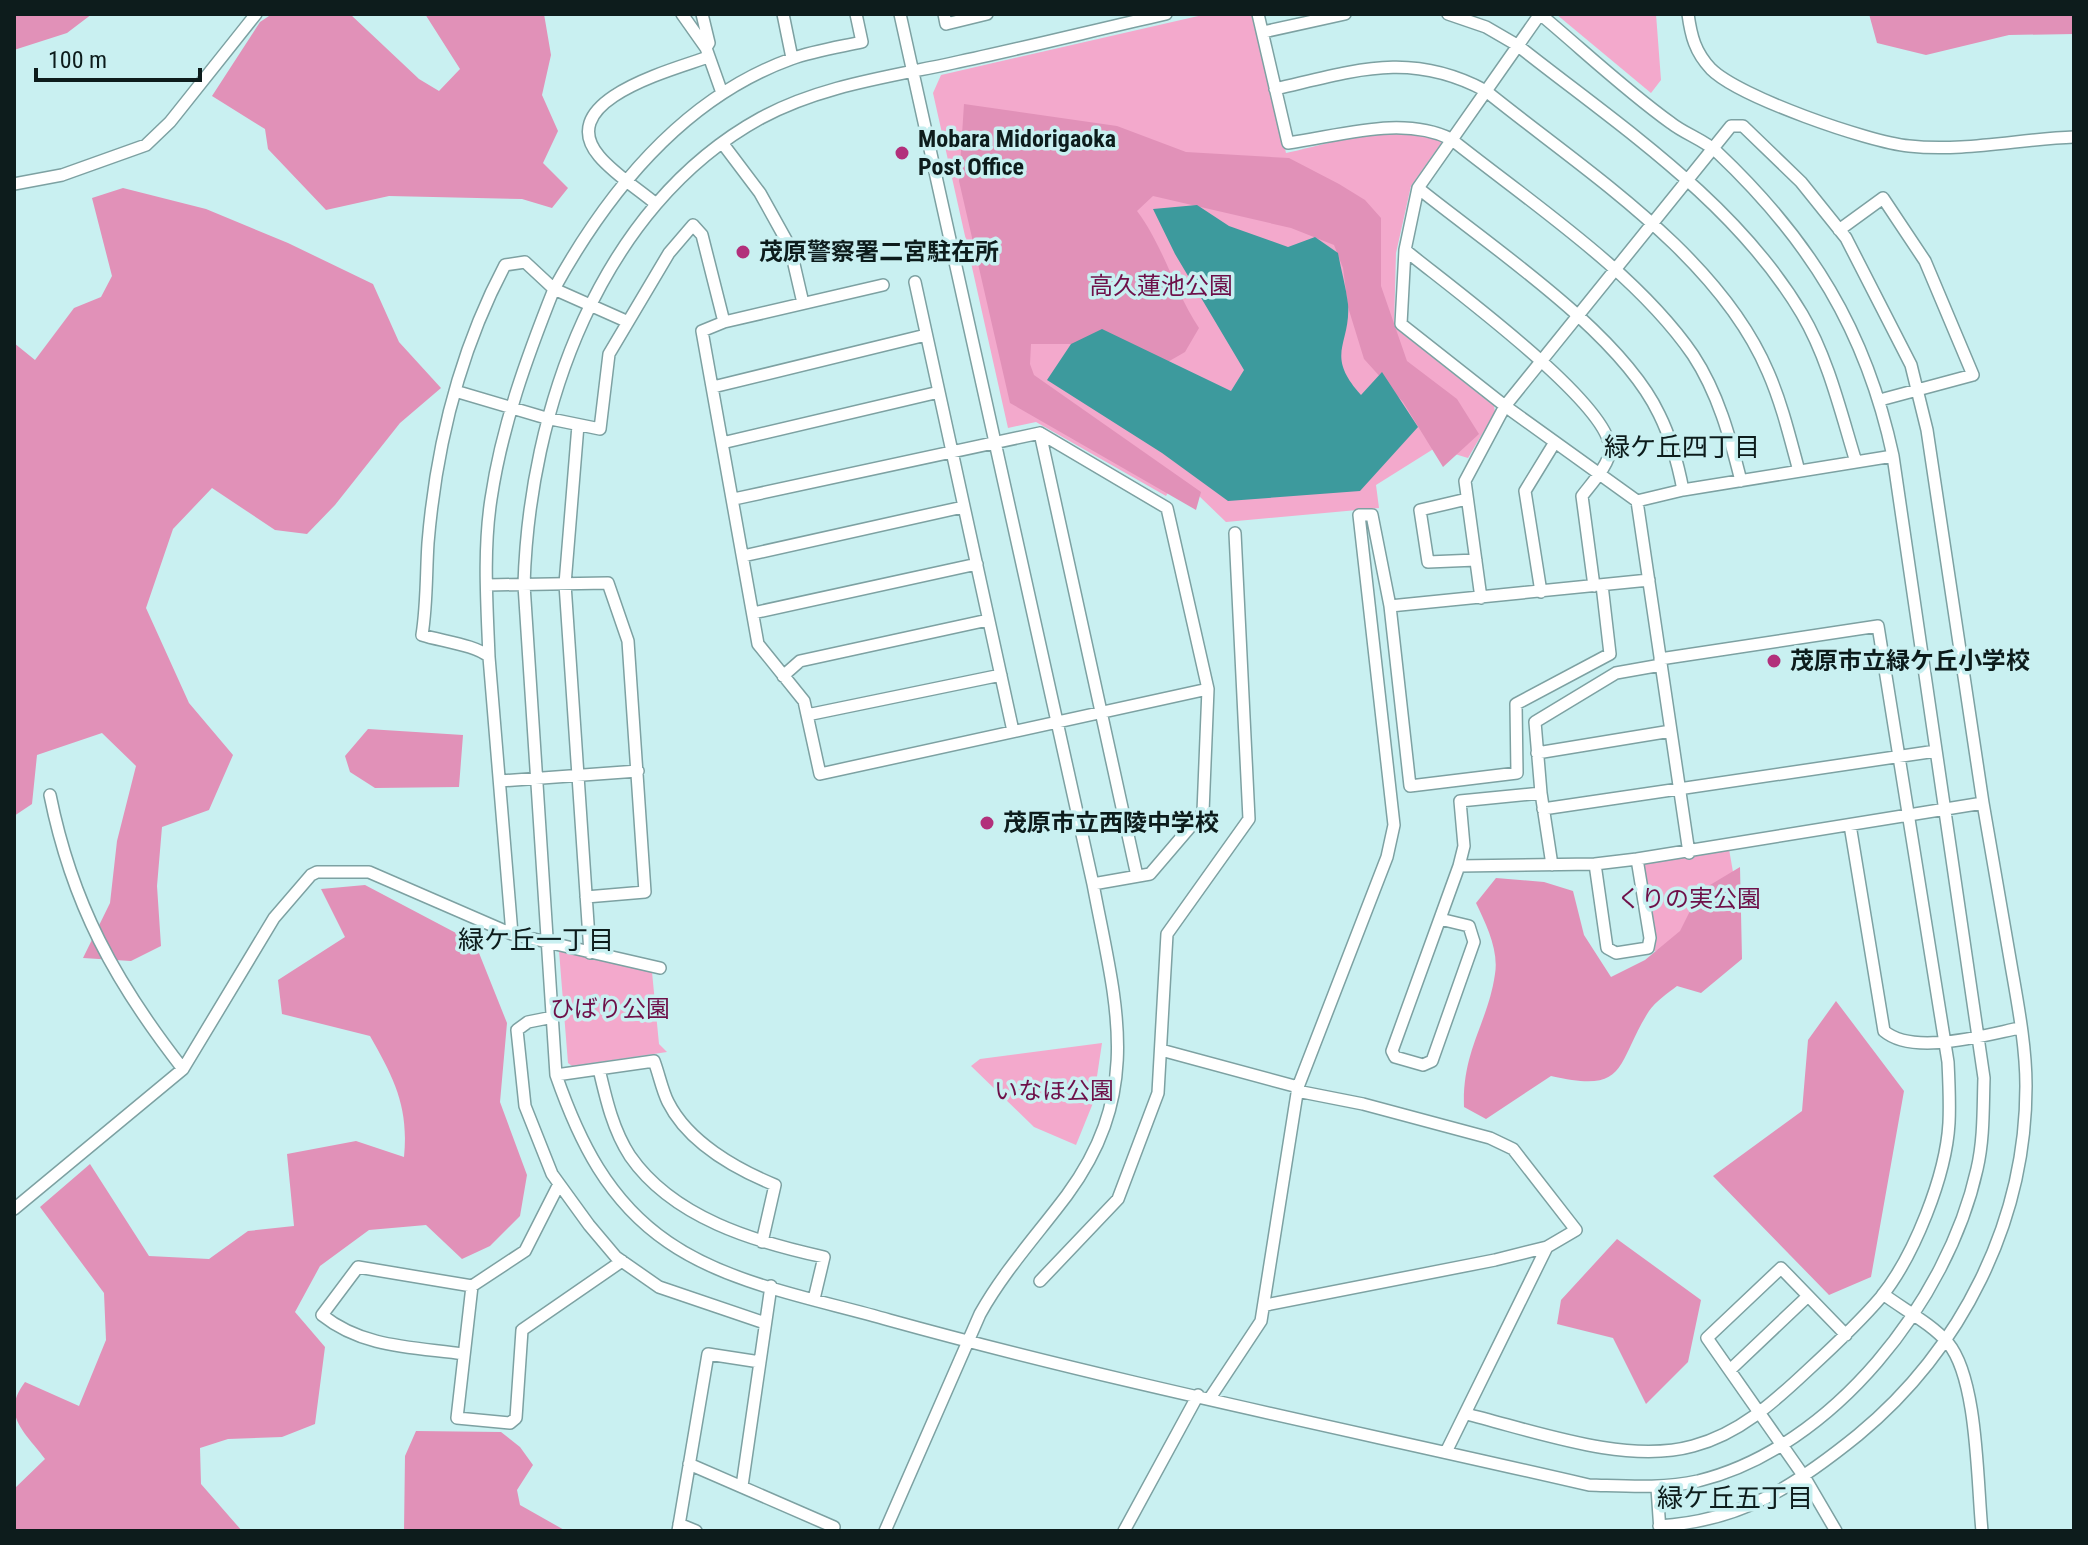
<svg xmlns="http://www.w3.org/2000/svg" width="2088" height="1545" viewBox="0 0 2088 1545" font-family="'Roboto Condensed','Noto Sans JP',sans-serif">
  <style>
    .green { fill: #f3a9cc }
    .forest { fill: #e191b8 }
    .water { fill: #3d9a9d }
    .lines { fill: none; stroke-linecap: round; stroke-linejoin: round }
    .minor-casing { stroke: #7da1a2; stroke-width: 14 }
    .minor { stroke: #fff; stroke-width: 11 }
    .poi-dot { fill: #b2307b; stroke: #c9f0f1; stroke-width: 3 }
    .labels { text-anchor: middle; dominant-baseline: central; stroke-width: 7; stroke-linejoin: round; paint-order: stroke }
    .poi-label { font-size: 24px; font-weight: bold; fill: #0d1c1c; stroke: #c9f0f1; text-anchor: start }
    .park-label { font-size: 24px; fill: #6e1049; stroke: #c9f0f1 }
    .neighbourhood-label { font-size: 26px; fill: #0d1c1c; stroke: #c9f0f1 }
  </style>
  <rect width="100%" height="100%" fill="#c9f0f1"/>
  <path class="green" d="M1207,14H1254L1286,153C1327,145 1407,117 1442,142L1411,186L1396,253L1394,327L1494,406L1495,412L1468,458L1435,448L1376,485L1379,508L1226,522L1197,494L1174,482L1166,496L1036,422L1008,428L933,93L941,75Z
    M1556,14H1656L1661,80L1651,93Z
    M1729,849L1737,895V930L1651,952L1644,863Z
    M563,949L652,972L659,1044L667,1052L572,1066L568,1063L559,951Z
    M1102,1043L1093,1103L1076,1145L1034,1127L971,1066L980,1059Z"/>
  <path class="forest" d="M14,14H92L67,33L14,50Z
    M272,14H350L419,79L439,91L460,69L425,14H544L551,55L542,95L558,131L543,163L568,188L552,208L522,199L389,196L326,210L268,149L265,129L212,96L260,22Z
    M1869,14H2074V34L2009,35L1926,55L1877,43Z
    M964,104L1117,126L1186,152L1289,158L1339,184L1365,200L1381,218V286L1407,361L1457,399L1479,434L1443,467L1403,402L1364,359L1348,307L1343,268L1334,245L1291,228L1153,196L1137,211C1164,247 1174,290 1199,328L1185,352L1159,367L1075,344H1031L1030,364L1034,375L1201,492L1196,510L1010,403L959,181Z
    M123,188L206,209L288,243L373,284L399,342L441,388L400,423L335,505L307,534L275,530L212,488L173,529L146,608L189,703L233,755L209,810L162,827L157,886L161,946L131,961L83,958L110,903L117,841L136,766L102,733L37,755L32,804L14,816V343L35,360L74,308L101,297L112,276L92,198Z
    M368,729L463,735L459,787L375,788L350,772L345,756Z
    M1740,867L1742,959L1701,993L1677,986C1668,993 1655,1002 1649,1011C1615,1065 1629,1094 1551,1076L1486,1119L1464,1107C1462,1050 1488,1023 1495,974C1499,950 1486,924 1476,903L1496,878L1544,882L1573,891L1584,935L1611,977L1645,960L1680,931L1700,891Z
    M365,885L475,943L507,1023L500,1102L527,1175L520,1216L490,1246L462,1259L426,1225L369,1230L320,1266L295,1312L325,1347L315,1424L282,1437L228,1439L200,1448L201,1484L242,1531H14V1489L45,1459C25,1432 0,1415 25,1382L79,1406L106,1340L104,1293L40,1207L90,1164L149,1256L209,1259L248,1231L294,1226L287,1154L356,1141L404,1157C409,1107 394,1078 370,1036L282,1014L278,980L345,937L321,889Z
    M1836,1001L1904,1091L1871,1277L1829,1295L1713,1176L1802,1111L1808,1040Z
    M1617,1239L1701,1300L1688,1362L1646,1404L1613,1338L1557,1324L1561,1300Z
    M416,1431L501,1432L520,1447L533,1465L517,1490L520,1505L566,1531H404L405,1456Z"/>
  <path class="water" d="M1197,205L1229,226L1288,247L1315,237L1338,253C1341,270 1346,287 1348,304C1351,345 1324,354 1361,395L1382,372L1418,427L1360,491L1228,501L1162,453L1047,380L1071,344L1102,329L1231,391L1244,370L1175,254L1153,209Z"/>
  <g class="lines">
    <defs>
      <path id="minor" d="M682,14L706,48L722,93
        M702,14L709,43L706,48
        M783,14L792,58
        M944,14L946,24L987,14
        M1166,14C1095,30 1024,48 953,63C888,77 820,86 761,118C599,207 529,411 524,585L556,1075C579,1141 608,1201 668,1242C730,1285 817,1299 889,1320C1120,1384 1356,1431 1589,1485C1626,1486 1661,1489 1698,1481C1833,1448 1948,1300 1977,1169C1984,1139 1983,1108 1984,1078L1893,456C1866,330 1810,240 1717,152C1704,140 1685,134 1671,123C1625,90 1583,50 1540,14
        M1258,14L1288,143C1340,136 1402,115 1451,139C1530,202 1636,272 1693,355C1718,393 1730,437 1741,481
        M1448,14L1486,27L1517,45C1618,125 1735,201 1802,314C1828,358 1841,413 1856,462
        M1540,14L1418,188L1405,250L1401,324L1505,406L1637,501L1689,853
        M1688,14C1691,36 1695,52 1711,69C1739,97 1868,142 1909,146C1963,152 2020,139 2074,137
        M1263,32L1345,14
        M1275,89C1354,71 1410,50 1486,91C1582,169 1718,254 1768,372C1782,404 1790,438 1799,471
        M723,144L760,193L790,247L803,303
        M14,184L62,175L146,145L170,122L256,14
        M1418,188C1490,246 1620,332 1659,414C1671,438 1678,464 1683,490
        M656,204C638,189 614,174 599,156C552,100 676,69 708,57
        M1839,230L1883,198L1925,261L1973,375L1880,400
        M1405,250C1445,283 1610,403 1610,449C1610,464 1591,484 1582,496L1594,586
        M915,282L1013,731
        M883,285L724,322L702,331L758,644L804,701L820,774L1208,689
        M713,387L926,335
        M455,391L546,418L600,429L609,354L669,253L693,225L702,235L724,322
        M578,425L565,584L590,953
        M1040,433L1137,876
        M722,443L939,392
        M734,499L1040,433L1167,508L1208,689L1203,812L1150,874L1093,884
        M1467,499L1420,510L1428,562L1476,560
        M1637,501L1683,490L1893,456
        M743,556L963,507
        M487,585L608,583L628,641L645,892L586,897
        M1541,592L1525,491L1555,442
        M1481,598L1465,481L1505,406L1731,126H1743L1801,182L1846,238L1911,365L1927,430L1983,803
        M1390,606L1410,786L1517,773L1516,704L1610,654L1602,585
        M753,613L977,564
        M489,657C487,605 483,551 491,499C502,425 527,357 554,289L626,321
        M783,676L800,661L988,620
        M807,715L1001,675
        M1537,753L1671,731
        M500,781L638,771
        M1541,793L1552,865
        M50,795C72,904 115,982 183,1069
        M1543,809L1936,751
        M1850,825L1884,1031C1913,1056 1985,1035 2020,1028
        M1595,864L1607,948L1616,953L1648,948L1650,938L1637,859
        M1459,866L1595,864L1637,859L1983,803C1992,855 2001,907 2010,959C2017,1000 2026,1044 2026,1086C2026,1221 1962,1349 1858,1435C1795,1486 1742,1521 1659,1526
        M1440,919L1469,926L1474,942L1432,1061L1423,1065L1395,1057L1392,1051L1459,866L1464,846L1460,801L1541,793L1535,722L1616,673L1661,665
        M512,934L489,657C477,645 440,641 422,635C427,604 426,574 428,543C436,447 460,350 505,265L525,262L554,289C608,191 683,98 791,59C813,51 839,47 862,42L856,14
        M553,1017L528,1022L517,1030L525,1106L552,1174L589,1225L616,1257L659,1287L765,1323
        M1161,1050L1298,1087
        M599,1069C606,1099 613,1130 630,1156C673,1218 755,1242 824,1257L814,1299
        M556,1075L654,1061C659,1074 662,1090 668,1102C688,1142 736,1169 775,1185L762,1242
        M559,1184L525,1251L472,1286L457,1418L510,1423L516,1418L522,1330L622,1261
        M14,1209L183,1069L274,918L311,875L317,872H369L512,934L660,968
        M1040,1281L1118,1199L1158,1093L1167,934L1249,819L1235,533
        M1883,1294C1903,1309 1932,1324 1948,1343C1978,1379 1977,1483 1982,1531
        M1266,1305L1495,1260L1547,1247L1576,1230L1513,1149L1490,1138L1363,1104L1297,1091
        M464,1354C414,1347 363,1348 322,1315L358,1267L472,1286
        M1731,1369L1808,1296
        M1210,1398L1261,1321L1298,1087L1387,857L1394,825L1359,515H1372L1390,606L1649,580
        M1466,1414C1532,1430 1625,1465 1693,1446C1739,1434 1774,1402 1808,1370C1833,1347 1859,1323 1881,1297C1914,1256 1946,1176 1949,1123C1950,1103 1949,1082 1948,1062L1878,626L1660,659
        M1446,1452L1547,1247
        M689,1464L834,1527L831,1531
        M742,1486L771,1286
        M1657,1488L1660,1531
        M679,1524L696,1531
        M678,1531L708,1354L760,1362
        M885,1531L980,1314C1004,1271 1037,1235 1067,1195C1145,1089 1115,1001 1093,884L900,14
        M1124,1531L1198,1395
        M1836,1531L1805,1478L1707,1338L1781,1268L1846,1335"/>
    </defs>
    <use href="#minor" class="minor-casing"/>
    <use href="#minor" class="minor"/>
  </g>
  <g class="poi-dot">
    <circle cx="902" cy="153" r="8"/>
    <circle cx="743" cy="252" r="8"/>
    <circle cx="1774" cy="661" r="8"/>
    <circle cx="987" cy="823" r="8"/>
  </g>
  <g class="labels">
    <g class="poi-label">
      <text x="918" y="139">Mobara Midorigaoka<tspan x="918" dy="28">Post Office</tspan></text>
      <text x="759" y="252">茂原警察署二宮駐在所</text>
      <text x="1790" y="661">茂原市立緑ケ丘小学校</text>
      <text x="1003" y="823">茂原市立西陵中学校</text>
    </g>
    <g class="park-label">
      <text x="1161" y="286">高久蓮池公園</text>
      <text x="1689" y="899">くりの実公園</text>
      <text x="610" y="1009">ひばり公園</text>
      <text x="1054" y="1091">いなほ公園</text>
    </g>
    <g class="neighbourhood-label">
      <text x="1682" y="447">緑ケ丘四丁目</text>
      <text x="536" y="940">緑ケ丘一丁目</text>
      <text x="1735" y="1498">緑ケ丘五丁目</text>
    </g>
  </g>
  <rect width="2088" height="1545" fill="none" stroke="#0d1c1c" stroke-width="32"/>
  <path d="M36 68v12h164v-12" fill="none" stroke="#0d1c1c" stroke-width="4"/>
  <text x="48" y="68" font-size="24" fill="#0d1c1c" stroke="#c9f0f1" stroke-width="6" paint-order="stroke">100 m</text>
</svg>
